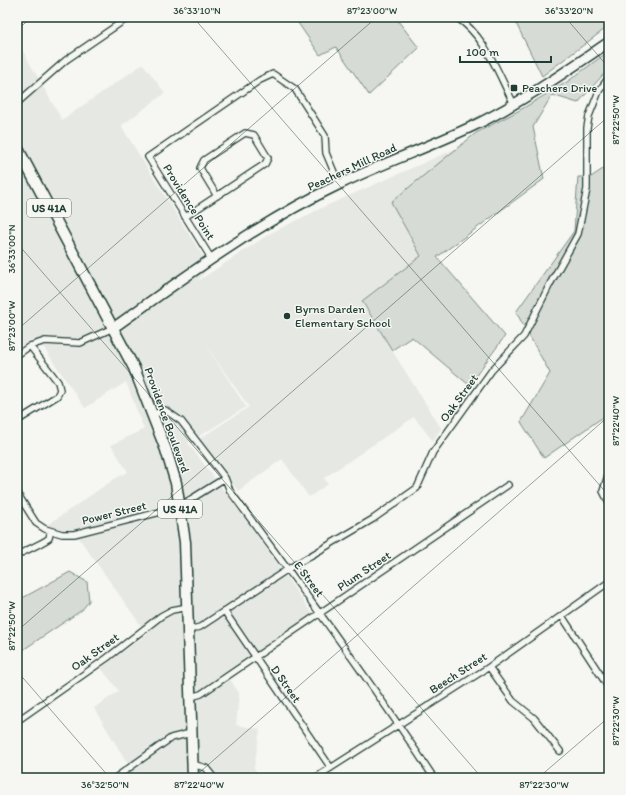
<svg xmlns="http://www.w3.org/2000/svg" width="626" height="795" viewBox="0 0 626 795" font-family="Itim,sans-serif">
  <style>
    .built { fill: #e6e8e4 }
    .green { fill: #d6dbd6; stroke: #7a8c85 }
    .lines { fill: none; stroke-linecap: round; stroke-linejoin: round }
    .minor-casing { stroke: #1f3d34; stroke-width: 8 }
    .primary-casing { stroke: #1f3d34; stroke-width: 12 }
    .trunk-casing { stroke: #1f3d34; stroke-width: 13 }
    .minor { stroke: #f6f6f2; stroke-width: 5.5 }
    .primary { stroke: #f6f6f2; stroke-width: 9 }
    .trunk { stroke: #f6f6f2; stroke-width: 10 }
    .ticks { fill: none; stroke: #1f3d34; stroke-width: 1; stroke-opacity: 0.45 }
    .poi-dot { fill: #1f3d34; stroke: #f6f6f2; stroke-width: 1.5 }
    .labels { text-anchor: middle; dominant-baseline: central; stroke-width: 3; stroke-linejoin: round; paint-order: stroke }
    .shield { fill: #f6f6f2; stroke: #60746d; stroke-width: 1 }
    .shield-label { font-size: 11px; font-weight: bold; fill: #1f3d34 }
    .poi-label { font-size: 12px; fill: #1f3d34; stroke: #f6f6f2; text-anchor: start }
    .street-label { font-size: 12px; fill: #1f3d34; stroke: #f6f6f2 }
    .neatline { fill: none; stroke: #1f3d34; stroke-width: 1.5 }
    .ticks-label { font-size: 10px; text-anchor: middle; fill: #1f3d34 }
  </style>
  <rect width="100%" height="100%" fill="#f6f6f2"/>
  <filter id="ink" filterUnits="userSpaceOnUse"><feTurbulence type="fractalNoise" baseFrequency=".025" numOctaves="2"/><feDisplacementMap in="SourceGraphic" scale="8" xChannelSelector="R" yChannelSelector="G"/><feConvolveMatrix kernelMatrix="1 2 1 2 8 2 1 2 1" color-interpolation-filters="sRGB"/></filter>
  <g filter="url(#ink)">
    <path class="built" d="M17,41L62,120L143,64L165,93L121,126L209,266L198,281L271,233L328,205L464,145L505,203L362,303L441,428L433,441L414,417L324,478L328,484L309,497L282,459L238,491L199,439L249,407L205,344L246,407L188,443L249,524L317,621L229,678L239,693L236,725L260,729L254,768L261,778H119L131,769L94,708L119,691L101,668L147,634L79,538L59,537L42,531L46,526L113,480L128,472L111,445L144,429L126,382L85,408L44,348L30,340L17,350V265L20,263L17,259Z"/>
    <path class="green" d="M294,17H395L419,48L369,95L336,47L320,55Z
      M513,17H609V26L542,76Z
      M609,51V68L578,103L552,95L533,127L544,179L437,257L505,336L469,385L412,337L392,350L362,301L421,256L391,202L476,133L520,110L567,82Z
      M609,165V413L544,458L521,422L550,373L516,312L574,231L578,177H591Z
      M70,572L87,582L89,601L82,610L17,654V601Z"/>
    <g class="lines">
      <defs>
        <path id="minor" d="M456,17C486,36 498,74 514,104
          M17,103L66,60L129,17
          M185,217L265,164L268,158L254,135L245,133L204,160L200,168L217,196
          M211,258L148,157L260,80L273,74L295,89L325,136L326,153L339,184
          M17,355L30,346L45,341L80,343L113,328
          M154,414L165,410L181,421L225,478L230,491C300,586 370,680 434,778
          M17,421L57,396L60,390L58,382L30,346
          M609,472L603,491L609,503
          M17,493L36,523L45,529L62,534H74L168,510L180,506L225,478
          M17,555C23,552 47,541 49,538C50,536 50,533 50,531
          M225,612L331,768
          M562,616L609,688
          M189,630L200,627L288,569L373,519L417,488L433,452L492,370L524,336L550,284L578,234L587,189V128L589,116L599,91L609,77
          M489,667L513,701L534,718L560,751
          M191,697L201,694L508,485
          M17,721L107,658L161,616L172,610L188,607
          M192,764L206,768L214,778
          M115,778L171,738L191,733
          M315,778L489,667L609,582"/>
        <path id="primary" d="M113,328C186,276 258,223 340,184C383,163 429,147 473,126C521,103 565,72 609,42"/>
        <path id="trunk" d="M17,147L134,368L166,450L176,483L185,542L193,778"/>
      </defs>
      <use href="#minor" class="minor-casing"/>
      <use href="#primary" class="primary-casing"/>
      <use href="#trunk" class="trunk-casing"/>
      <use href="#minor" class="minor"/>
      <use href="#primary" class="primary"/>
      <use href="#trunk" class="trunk"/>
    </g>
  </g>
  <path class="ticks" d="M193,17L609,496M565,17L609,68M17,30L32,17M17,243L482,778M17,330L377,17M17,631L609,116M17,671L110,778M193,778L609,416M538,778L609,717"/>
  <g class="poi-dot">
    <rect x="510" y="84" width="8" height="8" rx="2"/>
    <circle cx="287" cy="316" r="4"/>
  </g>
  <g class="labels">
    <g class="shield">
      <rect x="27" y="199" width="44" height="18" rx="3"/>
      <rect x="158" y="500" width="44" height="18" rx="3"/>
    </g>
    <g class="shield-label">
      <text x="49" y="208">US 41A</text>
      <text x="180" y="509">US 41A</text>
    </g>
    <g class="poi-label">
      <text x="522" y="88">Peachers Drive</text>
      <text x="295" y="309">Byrns Darden<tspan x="295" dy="14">Elementary School</tspan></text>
    </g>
    <g class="street-label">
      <text transform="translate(352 167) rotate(-25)">Peachers Mill Road</text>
      <text transform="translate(189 202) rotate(58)">Providence Point</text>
      <text transform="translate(459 398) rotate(-54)">Oak Street</text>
      <text transform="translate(167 420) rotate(70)">Providence Boulevard</text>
      <text transform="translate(114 513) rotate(-14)">Power Street</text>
      <text transform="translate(364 571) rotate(-34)">Plum Street</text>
      <text transform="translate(309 579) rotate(53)">E Street</text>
      <text transform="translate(95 652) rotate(-36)">Oak Street</text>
      <text transform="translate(458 673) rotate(-33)">Beech Street</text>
      <text transform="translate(286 684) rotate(55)">D Street</text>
    </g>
  </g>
  <rect width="626" height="795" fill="none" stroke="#f6f6f2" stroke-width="44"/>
  <path d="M460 56v6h91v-6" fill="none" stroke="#1f3d34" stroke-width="2"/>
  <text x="466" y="56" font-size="12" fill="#1f3d34" stroke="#f6f6f2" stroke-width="3" paint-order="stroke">100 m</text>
  <rect x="22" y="22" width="582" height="751" class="neatline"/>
  <g class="ticks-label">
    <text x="197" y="14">36°33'10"N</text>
    <text x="372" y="14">87°23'00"W</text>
    <text x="569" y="14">36°33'20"N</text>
    <text transform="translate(615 120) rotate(-90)" y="4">87°22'50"W</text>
    <text transform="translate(11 249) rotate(-90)" y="4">36°33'00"N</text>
    <text transform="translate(11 326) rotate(-90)" y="4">87°23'00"W</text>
    <text transform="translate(615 421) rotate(-90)" y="4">87°22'40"W</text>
    <text transform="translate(11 626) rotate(-90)" y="4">87°22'50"W</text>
    <text transform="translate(615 721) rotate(-90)" y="4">87°22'30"W</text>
    <text x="105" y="788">36°32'50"N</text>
    <text x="199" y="788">87°22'40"W</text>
    <text x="544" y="788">87°22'30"W</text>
  </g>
</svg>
